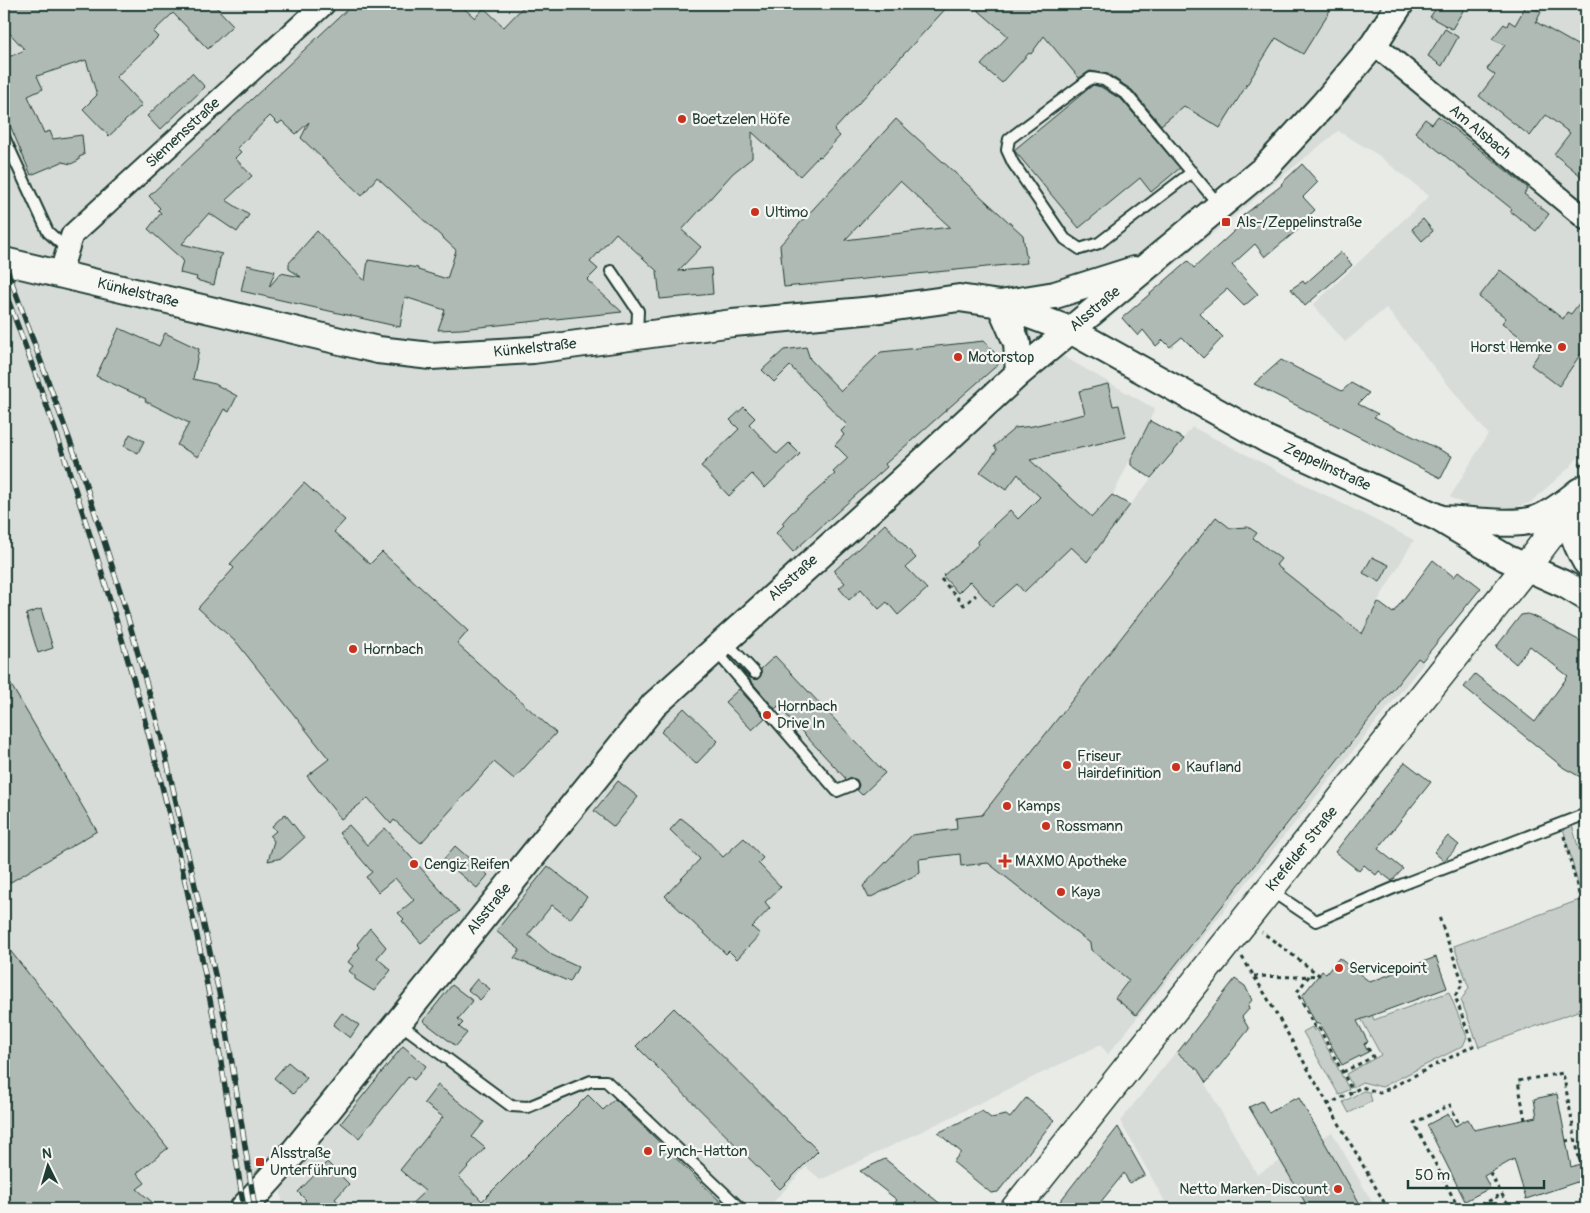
<svg xmlns="http://www.w3.org/2000/svg" width="1590" height="1213" viewBox="0 0 1590 1213" font-family="Pangolin,sans-serif">
  <style>
    .built { fill: #d8dcd8 }
    .green { fill: #c7cec9; stroke: #73867e }
    .building { fill: #b0bab5; stroke: #1f3d34; fill-rule: evenodd }
    .lines { fill: none; stroke-linecap: round; stroke-linejoin: round }
    .service-casing { stroke: #1f3d34; stroke-width: 14 }
    .minor-casing { stroke: #1f3d34; stroke-width: 25 }
    .tertiary-casing { stroke: #1f3d34; stroke-width: 30 }
    .secondary-casing { stroke: #1f3d34; stroke-width: 31 }
    .path { stroke: #1f3d34; stroke-width: 3; stroke-dasharray: 4 4; stroke-linecap: butt }
    .service { stroke: #f6f6f2; stroke-width: 10 }
    .minor { stroke: #f6f6f2; stroke-width: 21 }
    .tertiary { stroke: #f6f6f2; stroke-width: 26 }
    .secondary { stroke: #f6f6f2; stroke-width: 28 }
    .rail-casing { stroke: #1f3d34; stroke-width: 5.5 }
    .rail { stroke: #f6f6f2; stroke-width: 4; stroke-dasharray: 11; stroke-linecap: butt }
    .poi-dot { fill: #c8321e; stroke: #f6f6f2; stroke-width: 2 }
    .labels { text-anchor: middle; dominant-baseline: central; stroke-width: 4.5; stroke-linejoin: round; paint-order: stroke }
    .poi-label { font-size: 15px; fill: #1f3d34; stroke: #f6f6f2; text-anchor: start }
    .street-label { font-size: 15px; fill: #1f3d34; stroke: #f6f6f2 }
  </style>
  <rect width="100%" height="100%" fill="#e9ebe7"/>
  <filter id="ink" filterUnits="userSpaceOnUse"><feTurbulence type="fractalNoise" baseFrequency=".02" numOctaves="2"/><feDisplacementMap in="SourceGraphic" scale="10" xChannelSelector="R" yChannelSelector="G"/><feConvolveMatrix kernelMatrix="1 2 1 2 8 2 1 2 1" color-interpolation-filters="sRGB"/></filter>
  <g filter="url(#ink)">
    <path class="built" d="M4,4H1586V447L1571,466L1530,503L1486,515L1450,497L1488,434L1386,308L1345,342L1313,305L1429,196L1378,155L1338,131L1063,356L1155,409L1113,495L1130,505L1192,427L1414,540L1378,601L1369,620L1424,663L1108,1054L1100,1045L821,1180L806,1167L767,1209H283L276,1152L224,1209H4Z
      M1175,1053L1199,1073L1257,1174L1332,1132L1376,1209H1169L1120,1121Z"/>
    <path class="green" d="M1572,825L1586,875V1008L1479,1047L1461,1000L1469,988L1454,946L1582,899L1563,828Z
      M1449,992L1467,1037L1463,1046L1382,1087L1362,1082L1353,1087L1346,1074L1381,1055L1358,1013L1370,1009L1374,1020Z
      M1312,1027L1314,1031L1317,1029L1349,1089L1339,1095L1303,1032Z
      M1363,1091L1369,1092L1372,1101L1349,1113L1343,1102Z"/>
    <path class="building" d="M4,4H213L233,25L208,49L173,13L153,32L158,37L116,77L142,105L109,136L83,109L97,95L86,60L37,76L43,89L28,96L44,133L50,131L53,139L82,135L84,155L79,157V160L71,164L62,162L31,175L4,111V59L25,50L4,27Z
      M353,4H459L475,18L484,8L504,27L526,4H950L834,130L840,136L821,157L819,156L800,176L752,132V158L733,173L682,230L701,247L678,271L711,268L713,294L660,299L657,271L616,233L590,262L598,269L587,280L622,312L461,329L438,330L445,310L405,297L400,327L241,291L247,265L275,271L269,287L281,273L301,277L289,269V263L317,231L365,281L368,260L418,268V270L447,279L456,250L377,177L362,196L301,138L309,122L296,134L282,121L278,124L270,116L237,148L241,152L235,158L252,176L226,200L249,215L237,232L209,213L182,244L222,254L218,259H220L214,285L196,280L197,277L180,273L183,260L148,229L161,213L158,210L160,208L149,196Z
      M971,4H1334L1303,54L1276,38L1220,128L1184,106L1161,125L1132,90L1108,74L1090,71L1079,78L1044,36L1031,54L1029,53L1002,83L981,65L1008,36Z
      M1439,4H1467L1452,29L1430,17Z
      M1527,4L1541,12L1536,22L1586,50V180L1554,154L1570,133L1546,115L1530,136L1479,96L1495,75L1487,69L1505,45L1492,39L1504,24L1507,26L1509,21L1515,25Z
      M1445,29L1458,37L1442,66L1428,56Z
      M192,73L205,87L160,130L147,116Z
      M1093,85L1101,87L1122,100L1180,168L1151,192L1140,178L1079,228L1014,150Z
      M1438,116L1528,188L1524,194L1549,214L1536,231L1510,211L1512,209L1415,132L1425,119L1432,124Z
      M896,119L1023,235L1027,263L784,287L780,245ZM900,181L950,227L845,240Z
      M1302,164L1318,182L1303,197L1315,210L1299,225L1301,227L1265,257L1255,244L1232,265L1258,294L1244,306L1227,289L1199,313L1223,337L1203,358L1182,337L1170,347L1163,340L1156,346L1143,330L1138,336L1122,318L1188,261L1194,268L1243,223L1240,218L1282,185L1281,184Z
      M1423,219L1433,231L1422,241L1412,229Z
      M1341,252L1352,265L1305,306L1291,289L1303,281L1305,284Z
      M1500,270L1563,319L1567,312L1571,314L1586,294V346L1559,386L1531,365L1540,352L1502,323L1506,318L1479,297Z
      M119,328L159,346L165,333L199,349L193,379L215,384L237,396L229,412L224,409L198,457L177,445L189,423L145,401L146,399L96,376Z
      M984,341L1002,361L885,464L887,467L793,552L776,533L784,525L782,523L790,514L835,474L833,472L848,458L835,445L844,435L841,431L847,425L790,366L774,382L762,370L784,350L806,347L810,359L841,391L881,352Z
      M1281,360L1342,391L1351,383L1369,393L1358,404L1378,414L1374,417L1452,456L1441,478L1254,384Z
      M1108,384L1113,406L1119,405L1126,437L1030,460L1092,517L1112,495L1130,505L1087,562L1071,547L1024,592L1017,584L992,606L970,581L958,593L943,576L979,544L977,541L1010,510L1018,519L1040,497L1026,484L1018,474L1006,490L980,472L997,450L994,446L1015,428L1033,426L1085,414L1079,391Z
      M744,407L755,418L749,424L777,454L789,443L800,454L765,488L752,474L729,496L701,466L739,429L730,420Z
      M1150,421L1184,439L1151,478L1131,465V459Z
      M130,434L144,441L138,453L124,446Z
      M304,483L345,520L334,532L370,564L382,552L468,631L457,644L556,733L514,779L494,762L421,843L394,820L391,824L368,798L341,819L307,776L329,759L237,643L198,608L234,568L230,564Z
      M1216,517L1230,528L1248,527L1257,533L1253,538L1281,559L1276,565L1362,634L1378,602L1393,613L1433,560L1454,577L1459,571L1481,588L1422,661L1418,658L1136,1015L1115,998L1129,980L1091,950L1090,943L988,863L961,866L960,854L919,859L920,873L869,898L863,886L912,835L957,829L956,818L982,815Z
      M885,524L916,558L906,567L927,589L898,615L887,602L879,609L861,589L849,600L839,588L845,583L834,571Z
      M1372,557L1389,565L1380,582L1363,573Z
      M41,609L53,648L38,653L26,614Z
      M1528,614L1556,627V628L1586,644V780L1564,768L1464,687L1475,674L1535,722L1568,676L1530,646L1516,664L1496,647L1521,615Z
      M775,656L885,773L862,795L857,790L859,785L857,780L852,778L847,780L778,706L775,709L738,666L750,678L757,680L761,675V669Z
      M4,673L97,831L4,886Z
      M739,689L765,718L752,730L725,702Z
      M684,708L718,741L696,764L661,732Z
      M1405,762L1431,782L1378,849L1403,869L1392,881L1379,871L1376,875L1364,865L1359,871L1335,852Z
      M618,781L638,797L614,827L594,811Z
      M285,814L304,838L282,858L268,861L274,841L270,836L276,831L272,826Z
      M681,818L700,833L723,857L744,838L763,858L758,863L781,887L765,902L770,908L752,927L760,934L737,959L729,951L726,954L665,896L700,859L670,830Z
      M349,825L367,845L385,828L459,911L421,943L402,921L404,919L398,913L414,900L395,878L378,892L366,877L372,872L339,833Z
      M1448,836L1459,845L1444,861L1434,852Z
      M455,846L488,875L477,888L443,860Z
      M548,866L587,897L570,919L552,905L528,935L552,955L578,967L570,982L514,958L520,950L496,931Z
      M370,928L386,947L377,958L391,970L374,991L355,979V976L349,971L353,966L348,962L360,947L357,944Z
      M4,943L168,1148L137,1173L145,1183L137,1189L160,1209H129L122,1204L116,1209H4Z
      M1436,957L1447,988L1357,1021L1368,1042L1364,1044L1368,1052L1342,1065L1319,1023L1316,1024L1302,996L1322,971L1326,974L1339,958L1370,982Z
      M477,979L490,989L480,1000L468,990Z
      M1235,979L1245,986L1252,1000L1248,1005L1249,1009L1242,1017L1249,1029L1206,1083L1198,1070L1177,1053Z
      M452,985L473,1001L458,1019L463,1023L459,1027L467,1033L456,1046L423,1021Z
      M674,1008L818,1151L780,1189L636,1046Z
      M342,1013L359,1025L350,1038L333,1025Z
      M403,1046L426,1066L414,1080L409,1076L359,1138L341,1123Z
      M288,1062L307,1078L293,1094L274,1078Z
      M438,1085L484,1122L472,1137L485,1148L459,1177L482,1201L588,1095L603,1110L615,1099L728,1209H406L425,1191L400,1170L443,1117L424,1103Z
      M1557,1094L1571,1167L1586,1162V1179L1526,1199L1514,1159L1484,1176L1490,1188L1465,1201L1427,1125L1448,1114L1455,1126L1468,1119L1474,1130L1537,1117L1534,1099Z
      M1026,1098L1054,1120L998,1192L991,1193L953,1162L961,1152L938,1133L982,1111L991,1118L1006,1115L1010,1118Z
      M1294,1098L1295,1100L1299,1098L1363,1209H1309L1249,1107L1262,1101L1269,1113Z
      M1118,1127L1145,1175L1129,1183L1124,1173L1095,1209H1054Z
      M885,1159L928,1194L947,1209H890L897,1200L860,1171Z
      M327,1162L349,1184L335,1199L346,1209H297L306,1200L298,1192Z"/>
    <g class="lines">
      <defs>
        <path id="service" d="M4,137L48,232L68,250
          M1192,172L1099,243L1080,249L1065,239L1013,163L1007,150L1009,139L1091,78L1104,80L1127,95L1219,205
          M611,271L638,311L637,335
          M725,641L755,673
          M715,650L837,791L852,785
          M1270,890L1316,921L1401,885L1586,814
          M399,1023L511,1106L528,1107L591,1081H606L741,1209"/>
        <path id="minor" d="M1374,44L1586,219
          M60,274L72,235L324,4"/>
        <path id="tertiary" d="M4,261L378,350L431,356L533,350L733,323L874,310L959,298L1000,304L1070,330L1268,440L1439,518L1506,558L1566,585L1586,597
          M1019,373L1017,343L1000,304L1055,295L1134,270
          M1574,504C1572,532 1572,537 1586,562
          M1443,519C1469,520 1513,527 1537,519C1553,513 1567,501 1580,491
          M243,1209L294,1152L654,705L903,480L1019,373L1265,168L1323,105L1374,44L1400,4"/>
        <path id="secondary" d="M1015,1209L1526,567L1586,488"/>
      </defs>
      <use href="#service" class="service-casing"/>
      <use href="#minor" class="minor-casing"/>
      <use href="#tertiary" class="tertiary-casing"/>
      <use href="#secondary" class="secondary-casing"/>
      <path class="path" d="M1579,466L1586,457
        M941,579L964,605L976,595
        M1564,836L1586,921
        M1242,957L1265,994L1388,1209
        M1254,976L1296,977L1319,975L1262,932
        M1309,976L1297,992L1315,1027L1318,1026L1353,1092
        M1343,1072L1373,1057L1365,1043
        M1327,1105L1362,1087L1380,1093L1473,1046L1455,996L1463,983L1439,917
        M1525,1120L1518,1081L1563,1073L1579,1158L1586,1156
        M1566,1141L1575,1139
        M1579,1158L1581,1163
        M1490,1173L1510,1209
        M1459,1209L1414,1123L1450,1105L1459,1124
        M1474,1209L1502,1194"/>
      <use href="#service" class="service"/>
      <use href="#minor" class="minor"/>
      <use href="#tertiary" class="tertiary"/>
      <use href="#secondary" class="secondary"/>
      <defs>
        <path id="rail" d="M4,261L85,482L122,597L161,735L225,1019L255,1209
          M4,289C94,526 167,771 214,1020C225,1083 234,1146 244,1209"/>
      </defs>
      <use href="#rail" class="rail-casing"/>
      <use href="#rail" class="rail"/>
    </g>
  </g>
  <g class="poi-dot">
    <circle cx="682" cy="119" r="5"/>
    <circle cx="755" cy="212" r="5"/>
    <rect x="1221" y="217" width="10" height="10" rx="2.5"/>
    <circle cx="1562" cy="347" r="5"/>
    <circle cx="958" cy="357" r="5"/>
    <circle cx="353" cy="649" r="5"/>
    <circle cx="767" cy="715" r="5"/>
    <circle cx="1067" cy="765" r="5"/>
    <circle cx="1176" cy="767" r="5"/>
    <circle cx="1007" cy="806" r="5"/>
    <circle cx="1046" cy="826" r="5"/>
    <path d="M1002.5 853.5h5v5h5v5h-5v5h-5v-5h-5v-5h5z"/>
    <circle cx="414" cy="864" r="5"/>
    <circle cx="1061" cy="892" r="5"/>
    <circle cx="1339" cy="968" r="5"/>
    <circle cx="648" cy="1151" r="5"/>
    <rect x="255" y="1157" width="10" height="10" rx="2.5"/>
    <circle cx="1338" cy="1189" r="5"/>
  </g>
  <g class="labels">
    <g class="poi-label">
      <text x="692" y="119">Boetzelen Höfe</text>
      <text x="765" y="212">Ultimo</text>
      <text x="1236" y="222">Als-/Zeppelinstraße</text>
      <text x="1552" y="347" text-anchor="end">Horst Hemke</text>
      <text x="968" y="357">Motorstop</text>
      <text x="363" y="649">Hornbach</text>
      <text x="777" y="706">Hornbach<tspan x="777" dy="17">Drive In</tspan></text>
      <text x="1077" y="756">Friseur<tspan x="1077" dy="17">Hairdefinition</tspan></text>
      <text x="1186" y="767">Kaufland</text>
      <text x="1017" y="806">Kamps</text>
      <text x="1056" y="826">Rossmann</text>
      <text x="1015" y="861">MAXMO Apotheke</text>
      <text x="424" y="864">Cengiz Reifen</text>
      <text x="1071" y="892">Kaya</text>
      <text x="1349" y="968">Servicepoint</text>
      <text x="658" y="1151">Fynch-Hatton</text>
      <text x="270" y="1153">Alsstraße<tspan x="270" dy="17">Unterführung</tspan></text>
      <text x="1328" y="1189" text-anchor="end">Netto Marken-Discount</text>
    </g>
    <g class="street-label">
      <text transform="translate(1480 132) rotate(40)">Am Alsbach</text>
      <text transform="translate(183 133) rotate(-43)">Siemensstraße</text>
      <text transform="translate(138 293) rotate(14)">Künkelstraße</text>
      <text transform="translate(1095 309) rotate(-40)">Alsstraße</text>
      <text transform="translate(535 348) rotate(-6)">Künkelstraße</text>
      <text transform="translate(1327 467) rotate(25)">Zeppelinstraße</text>
      <text transform="translate(793 578) rotate(-42)">Alsstraße</text>
      <text transform="translate(1302 849) rotate(-51)">Krefelder Straße</text>
      <text transform="translate(489 909) rotate(-51)">Alsstraße</text>
    </g>
  </g>
  <rect width="1590" height="1213" fill="none" stroke="#f6f6f2" stroke-width="20"/>
  <rect x="10" y="10" width="1570" height="1193" fill="none" stroke="#1f3d34" stroke-width="2" filter="url(#ink)"/>
  <g transform="translate(48 1166) rotate(355)" stroke="#f6f6f2" stroke-width="4" paint-order="stroke">
  <path d="M0-4L9 19L0 12L-9 19Z" fill="#1f3d34"/>
  <text y="-8" font-size="14" font-weight="bold" text-anchor="middle" fill="#1f3d34">N</text>
  </g>
  <path d="M1408 1180v8h136v-8" fill="none" stroke="#1f3d34" stroke-width="2.5"/>
  <text x="1415" y="1180" font-size="15" fill="#1f3d34" stroke="#f6f6f2" stroke-width="4" paint-order="stroke">50 m</text>
</svg>
